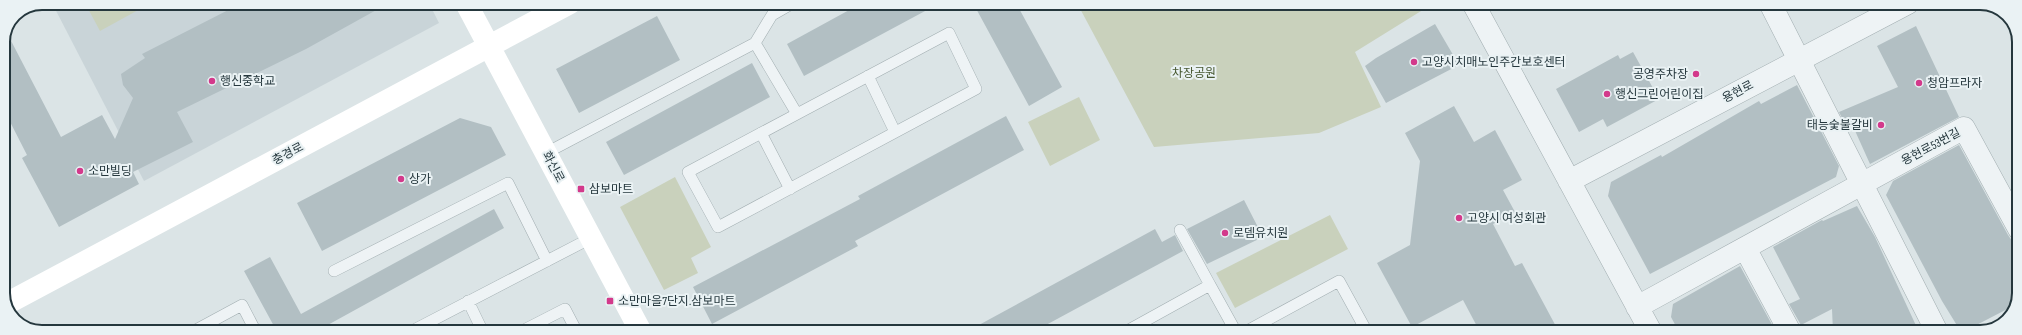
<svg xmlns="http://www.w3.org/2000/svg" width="2022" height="335" viewBox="0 0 2022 335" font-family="'Sofia Sans Condensed','Noto Sans KR',sans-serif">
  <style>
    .built { fill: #c9d4d8 }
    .green { fill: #c9d1bc }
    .building { fill: #b2bfc3 }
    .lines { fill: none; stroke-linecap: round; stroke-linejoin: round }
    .lane-casing { stroke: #a1adb0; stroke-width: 12 }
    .street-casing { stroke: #a1adb0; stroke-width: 23 }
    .lane { stroke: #eef3f5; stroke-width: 11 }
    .street { stroke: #eef3f5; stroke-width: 22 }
    .secondary { stroke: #fff; stroke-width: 22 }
    .poi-dot { fill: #d3398b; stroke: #eaf2f4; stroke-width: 1.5 }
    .labels { text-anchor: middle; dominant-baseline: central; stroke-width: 4; stroke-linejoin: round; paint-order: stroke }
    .poi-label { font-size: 12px; fill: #25373d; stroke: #eaf2f4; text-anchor: start }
    .park-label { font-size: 12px; fill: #485931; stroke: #eaf2f4 }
    .street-label { font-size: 12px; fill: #25373d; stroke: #eaf2f4 }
    .rim { fill: none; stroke: #25373d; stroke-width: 2 }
  </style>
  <rect width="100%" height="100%" fill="#dbe4e6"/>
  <path class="built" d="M52,3H429L439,23L144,181Z"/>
  <path class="green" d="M85,3H151L100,31Z
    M1077,3H1434L1355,52L1381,107L1319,133L1154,147Z
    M1079,97L1100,140L1050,166L1028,122Z
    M675,177L711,247L691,258L698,273L664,290L620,207Z
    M1330,215L1348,249L1235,308L1216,273Z"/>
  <path class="building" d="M242,3H389L306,49L177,112L193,142L133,172L139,184L59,227L22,158L27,155L3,108V42L7,33L61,137L102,115L115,139L133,98L123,85L121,74L145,58L142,54Z
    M862,3H940L804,76L787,44Z
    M973,3H1016L1062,87L1029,106Z
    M657,16L680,60L579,113L556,69Z
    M1435,24L1459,65L1386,103L1365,66L1376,58Z
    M1916,26L1959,117L1870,164L1852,124L1849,132L1839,112L1898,87L1877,46Z
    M1633,52L1659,99L1607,127L1603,119L1579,132L1556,89L1618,55L1620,59Z
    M752,63L770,97L624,175L606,142Z
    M1797,85L1839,166L1836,177L1650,274L1608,196L1611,182L1661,155L1662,157L1759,101L1761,104Z
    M1454,106L1474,142L1495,130L1522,180L1503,190L1515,212L1493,224L1515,266L1522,263L1559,332H1480L1463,300L1412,327L1377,263L1410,245L1420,161L1405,133Z
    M1006,116L1024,150L855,241L858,246L712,324L693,287L860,199L858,196Z
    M460,118L491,127L506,155L322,251L297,203Z
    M1959,145L2008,235L2019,251V299L2015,305L1963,332H1961L1942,301L1886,195L1893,181Z
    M1244,200L1263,237L1207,264L1187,229Z
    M1857,206L1875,237L1919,332H1833L1832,309L1801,325L1789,304L1800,299L1773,247L1822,220L1823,221Z
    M494,209L504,228L315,332H269L275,328L244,271L270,257L301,314Z
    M1155,229L1162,242L1175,235L1183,251L1033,332H966Z
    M1740,266L1776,332H1679L1671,317L1673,304Z"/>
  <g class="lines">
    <defs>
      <path id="lane" d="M755,43L797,114L688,172L718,227L976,89L949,33L797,114
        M868,76L895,132
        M761,133L790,189
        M546,153L755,43L772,15L793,3
        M1180,230L1210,285
        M334,271L508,183L547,261
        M468,301L483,332
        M192,332L242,305L256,332
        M410,332L591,238
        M520,332L565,309L577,332
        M1125,332L1210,285L1236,332
        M1245,332L1339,281L1367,332"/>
      <path id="street" d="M1473,3L1651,332
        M1770,3L1937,332
        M1569,181L1908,3
        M1745,248L1790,332
        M1637,307L1964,128L2019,229"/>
    </defs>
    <use href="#lane" class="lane-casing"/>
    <use href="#street" class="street-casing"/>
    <use href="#lane" class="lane"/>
    <use href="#street" class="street"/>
    <path class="secondary" d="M466,3L641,332
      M6,304L570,3"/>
  </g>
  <g class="poi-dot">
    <circle cx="1414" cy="62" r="4"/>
    <circle cx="1696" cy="74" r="4"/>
    <circle cx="212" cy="81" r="4"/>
    <circle cx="1919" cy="83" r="4"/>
    <circle cx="1607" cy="94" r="4"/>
    <circle cx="1881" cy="125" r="4"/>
    <circle cx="80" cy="171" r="4"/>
    <circle cx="401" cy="179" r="4"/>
    <rect x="577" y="185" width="8" height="8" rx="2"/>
    <circle cx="1459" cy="218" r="4"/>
    <circle cx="1225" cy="233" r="4"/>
    <rect x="606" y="297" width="8" height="8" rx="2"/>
  </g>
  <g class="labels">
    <g class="poi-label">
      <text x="1422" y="62">고양시치매노인주간보호센터</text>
      <text x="1688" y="74" text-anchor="end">공영주차장</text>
      <text x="220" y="81">행신중학교</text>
      <text x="1927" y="83">청암프라자</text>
      <text x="1615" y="94">행신그린어린이집</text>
      <text x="1873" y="125" text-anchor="end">태능숯불갈비</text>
      <text x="88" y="171">소만빌딩</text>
      <text x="409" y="179">상가</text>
      <text x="589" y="189">삼보마트</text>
      <text x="1467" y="218">고양시 여성회관</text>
      <text x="1233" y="233">로뎀유치원</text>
      <text x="618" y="301">소만마을7단지.삼보마트</text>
    </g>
    <g class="park-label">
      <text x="1194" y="73">차장공원</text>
    </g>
    <g class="street-label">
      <text transform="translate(1738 92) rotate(-28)">용현로</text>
      <text transform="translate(1931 147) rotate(-28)">용현로53번길</text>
      <text transform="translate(288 154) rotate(-28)">충경로</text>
      <text transform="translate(553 167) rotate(62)">화신로</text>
    </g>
  </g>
  <path d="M0 0H2022V335H0ZM42 10H1980A32 32 0 0 1 2012 42V293A32 32 0 0 1 1980 325H42A32 32 0 0 1 10 293V42A32 32 0 0 1 42 10Z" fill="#eaf2f4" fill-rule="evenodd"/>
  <path class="rim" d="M42 10H1980A32 32 0 0 1 2012 42V293A32 32 0 0 1 1980 325H42A32 32 0 0 1 10 293V42A32 32 0 0 1 42 10Z"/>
</svg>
